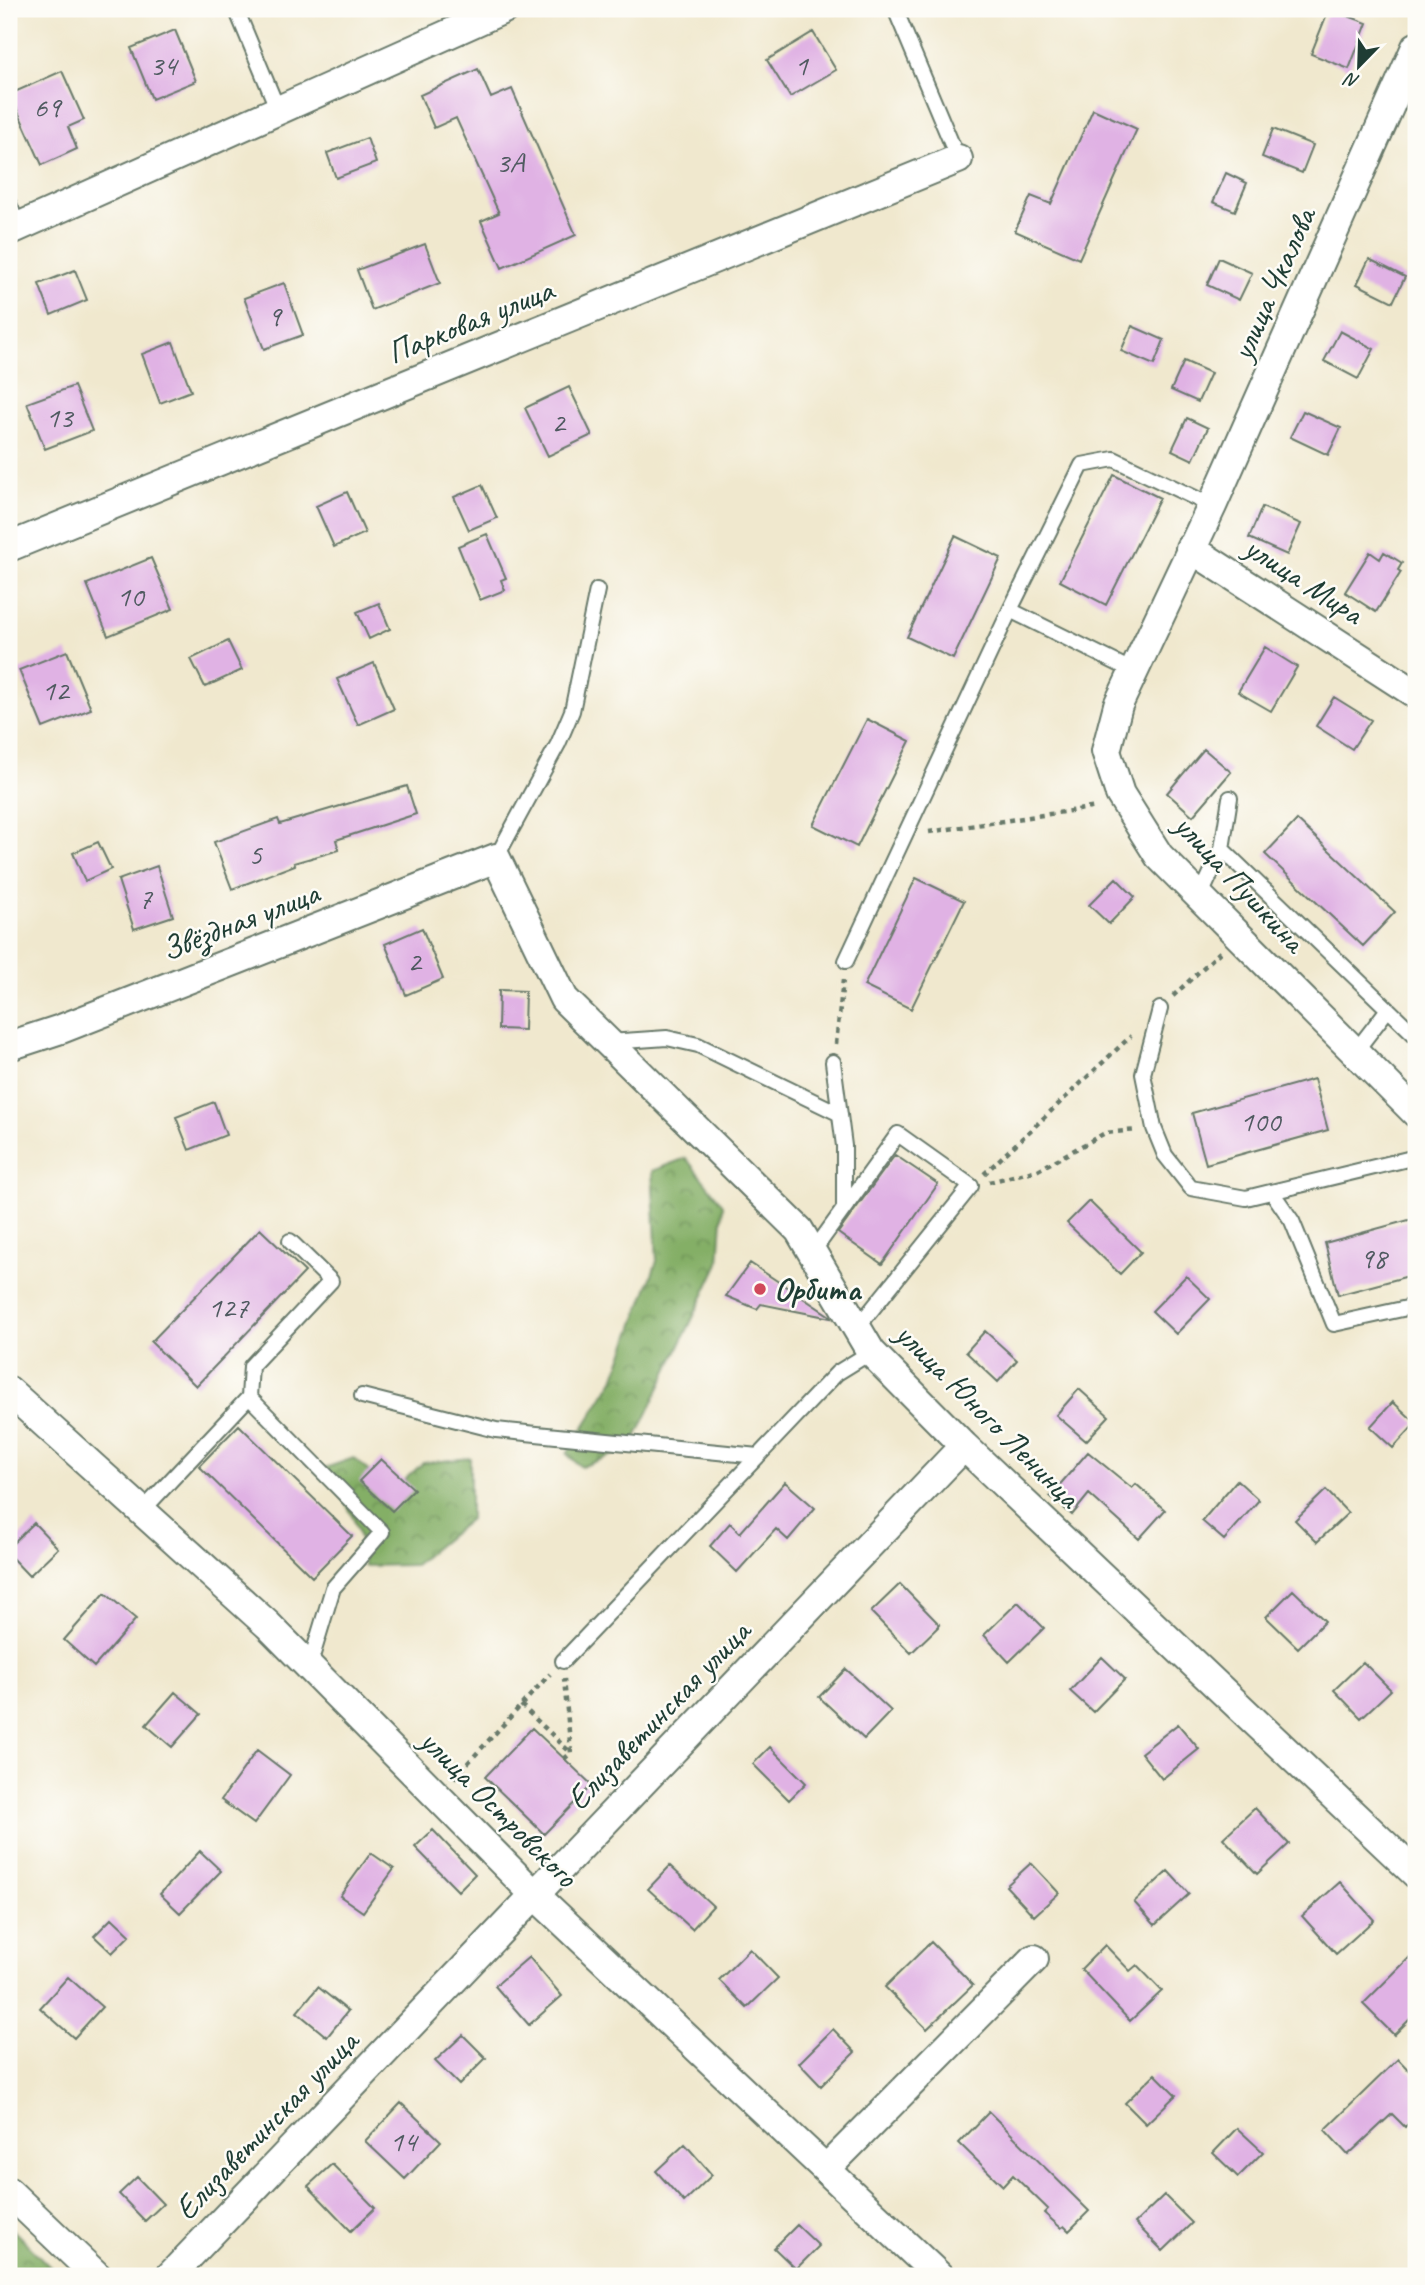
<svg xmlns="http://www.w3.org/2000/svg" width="1425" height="2285" viewBox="0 0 1425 2285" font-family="Caveat,sans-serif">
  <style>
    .forest { fill: url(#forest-crowns); stroke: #52764d; stroke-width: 2 }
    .building { fill: #e0b2e4 }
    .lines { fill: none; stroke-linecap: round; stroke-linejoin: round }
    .lane-casing { stroke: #68796a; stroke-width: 18 }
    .street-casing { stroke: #68796a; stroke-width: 32 }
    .path { stroke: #68796a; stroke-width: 4.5; stroke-dasharray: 5 5; stroke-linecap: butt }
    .lane { stroke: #fff; stroke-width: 14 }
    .street { stroke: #fff; stroke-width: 28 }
    .poi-dot { fill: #d1495b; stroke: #fdfcf7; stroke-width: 2.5 }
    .labels { text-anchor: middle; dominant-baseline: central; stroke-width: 5; stroke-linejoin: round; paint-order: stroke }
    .number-label { font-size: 30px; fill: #4f5a60 }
    .street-label { font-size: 33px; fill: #1f3d34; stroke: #fdfcf7 }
    .poi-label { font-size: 33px; font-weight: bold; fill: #1f3d34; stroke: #fdfcf7; text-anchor: start }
  </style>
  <defs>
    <pattern id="forest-crowns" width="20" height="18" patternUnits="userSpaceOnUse" patternTransform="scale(1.75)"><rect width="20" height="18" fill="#84af66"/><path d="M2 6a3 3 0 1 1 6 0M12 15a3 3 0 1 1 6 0" fill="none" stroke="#6b9055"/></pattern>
  </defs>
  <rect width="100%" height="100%" fill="#fdfcf7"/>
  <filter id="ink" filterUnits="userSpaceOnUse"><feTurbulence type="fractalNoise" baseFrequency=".0143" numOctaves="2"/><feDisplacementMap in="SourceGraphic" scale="14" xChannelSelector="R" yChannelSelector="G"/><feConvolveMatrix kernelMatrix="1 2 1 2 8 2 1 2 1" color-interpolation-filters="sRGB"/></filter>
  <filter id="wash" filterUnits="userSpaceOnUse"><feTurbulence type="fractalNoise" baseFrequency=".00686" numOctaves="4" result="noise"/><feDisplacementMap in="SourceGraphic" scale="28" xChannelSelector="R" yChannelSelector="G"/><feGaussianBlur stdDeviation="1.57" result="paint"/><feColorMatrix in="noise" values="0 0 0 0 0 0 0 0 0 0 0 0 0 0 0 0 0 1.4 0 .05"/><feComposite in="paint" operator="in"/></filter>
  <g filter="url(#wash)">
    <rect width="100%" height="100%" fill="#f0e8ce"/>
    <path class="forest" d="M686,1158L723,1205L719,1263L631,1448L581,1467L567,1454L614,1379L657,1261L652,1171Z
      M354,1458L391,1492L423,1463L470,1458V1519L414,1565L363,1566C364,1528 344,1499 325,1468Z
      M9,2226L59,2276H9Z"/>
    <g id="blocks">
      <path class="building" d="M1329,9L1367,23L1349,69L1311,54Z
        M175,30L196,81L152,99L131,48Z
        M813,32L836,70L790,97L767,60Z
        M478,69L491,98L512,89L576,235L502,268L481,221L499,213L456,118L434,128L420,95Z
        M62,71L84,120L68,127L77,149L42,165L10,94Z
        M1093,109L1137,129L1079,259L1015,231L1031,196L1051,204Z
        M1273,129L1313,145L1302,173L1262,157Z
        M367,138L376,163L336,178L327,153Z
        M1226,173L1247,183L1235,211L1213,202Z
        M425,244L440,283L372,310L357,270Z
        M1219,258L1252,273L1239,300L1207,285Z
        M1369,259L1405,277L1393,302L1357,284Z
        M75,270L87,300L51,315L39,284Z
        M284,283L303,335L264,349L244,298Z
        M1132,326L1164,340L1154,365L1121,351Z
        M1340,331L1374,349L1358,379L1324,361Z
        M173,342L191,391L160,403L142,354Z
        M1184,361L1211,373L1198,402L1171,390Z
        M74,386L92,431L45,449L27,403Z
        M569,387L592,435L548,456L525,408Z
        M1303,411L1341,428L1328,455L1290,437Z
        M1187,418L1208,428L1193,460L1172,450Z
        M1114,475L1160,498L1106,605L1060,581Z
        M482,485L497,518L469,530L454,497Z
        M347,492L365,533L334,547L316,506Z
        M1262,507L1301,524L1287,555L1249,538Z
        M487,534L506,578L501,580L505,590L480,600L458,546Z
        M955,536L1001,558L953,659L907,637Z
        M1370,552L1380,559L1384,552L1402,563L1398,570L1401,572L1376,612L1345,592Z
        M151,558L173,609L108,636L87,584Z
        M379,603L390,629L369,639L357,612Z
        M228,641L242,670L205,687L191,659Z
        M1265,647L1297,667L1271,711L1238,692Z
        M67,651L91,709L43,728L19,670Z
        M374,663L394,709L358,725L337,679Z
        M1334,697L1371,720L1352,749L1316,726Z
        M867,719L910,741L857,847L813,825Z
        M1204,749L1231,772L1193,816L1167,793Z
        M407,786L416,814L336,840L339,850L294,863L295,865L232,889L214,842L278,819L280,824Z
        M1297,820L1395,912L1363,946L1265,854Z
        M98,842L111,869L85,881L73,853Z
        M157,866L173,916L134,929L118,880Z
        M916,878L964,901L911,1009L864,986Z
        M1116,878L1135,897L1109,924L1089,905Z
        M422,928L443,979L406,995L385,944Z
        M499,990L525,991L524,1030L498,1029Z
        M1314,1079L1328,1130L1206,1164L1192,1113Z
        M214,1102L226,1135L189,1150L176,1117Z
        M895,1155L938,1184L882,1264L838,1233Z
        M1089,1201L1141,1252L1120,1274L1067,1223Z
        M1416,1218V1274L1338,1295L1325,1243Z
        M260,1229L305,1272L196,1386L151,1342Z
        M750,1263L830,1316L831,1318L761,1304L757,1309L726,1296Z
        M1186,1276L1210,1299L1176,1334L1152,1311Z
        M985,1331L1017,1360L998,1382L966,1352Z
        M1079,1389L1109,1416L1086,1441L1056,1415Z
        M1393,1402L1416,1423L1393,1448L1370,1427Z
        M239,1425L352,1536L312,1577L199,1466Z
        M1088,1452L1132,1488L1136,1484L1165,1510L1139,1539L1089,1494L1072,1515L1050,1496Z
        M381,1459L414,1489L392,1511L359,1481Z
        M1237,1480L1259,1500L1224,1540L1202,1521Z
        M785,1482L815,1508L788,1540L776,1529L737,1572L710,1546L730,1523L740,1533Z
        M1326,1490L1348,1513L1317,1542L1295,1520Z
        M34,1523L58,1548L29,1576L9,1555V1547Z
        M900,1584L940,1625L911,1653L871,1612Z
        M1293,1590L1325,1621L1298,1648L1266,1617Z
        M105,1593L136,1619L94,1667L64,1640Z
        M1018,1602L1044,1628L1009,1662L984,1635Z
        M1102,1657L1125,1679L1093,1712L1070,1691Z
        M1363,1662L1391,1690L1361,1718L1334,1690Z
        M846,1669L891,1711L864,1739L819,1697Z
        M175,1692L201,1714L172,1747L146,1725Z
        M1178,1724L1199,1749L1162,1779L1141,1753Z
        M532,1728L592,1785L544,1834L485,1777Z
        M770,1747L806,1783L789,1800L753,1764Z
        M257,1750L290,1775L254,1824L221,1800Z
        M1255,1808L1289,1844L1257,1874L1223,1838Z
        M433,1830L475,1874L458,1891L415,1847Z
        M200,1851L221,1871L180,1913L160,1894Z
        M371,1853L394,1869L363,1912L340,1896Z
        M1031,1863L1059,1893L1034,1916L1006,1886Z
        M670,1866L713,1906L692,1929L648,1889Z
        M1168,1871L1189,1894L1155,1925L1134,1902Z
        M1340,1882L1374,1920L1336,1954L1302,1916Z
        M112,1918L130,1935L112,1953L94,1936Z
        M931,1942L973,1985L927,2029L885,1987Z
        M1105,1945L1130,1971L1137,1965L1162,1991L1130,2021L1081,1969Z
        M750,1949L778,1978L747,2008L719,1980Z
        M1416,1951V2013L1394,2035L1363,2004Z
        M529,1957L562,1996L529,2025L495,1986Z
        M68,1977L102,2007L74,2038L40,2008Z
        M318,1987L348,2011L327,2037L297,2012Z
        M833,2029L855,2052L821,2086L799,2063Z
        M463,2035L486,2058L459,2085L435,2061Z
        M1398,2059L1416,2078V2116L1405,2127L1392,2114L1348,2155L1325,2130Z
        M1155,2074L1176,2095L1146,2124L1125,2103Z
        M401,2103L441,2141L405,2179L365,2141Z
        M989,2112L1089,2211L1069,2231L1064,2226L1061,2228L1044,2213L1048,2209L1013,2175L1003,2186L959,2143Z
        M1237,2128L1263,2152L1238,2177L1213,2153Z
        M685,2144L712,2175L684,2202L656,2171Z
        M332,2164L375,2208L351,2231L308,2186Z
        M137,2177L163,2204L145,2221L119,2194Z
        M1164,2195L1192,2223L1163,2251L1135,2223Z
        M797,2225L819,2246L796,2269L774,2248Z"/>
    </g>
  </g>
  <g filter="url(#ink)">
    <use href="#blocks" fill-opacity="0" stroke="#68796a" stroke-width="2"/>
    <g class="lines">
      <defs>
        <path id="lane" d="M236,9L278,110
          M895,9L958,159
          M9,204L18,226
          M1010,610L1133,671
          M1222,849L1416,1036
          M496,858L558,744L572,711L597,590
          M1200,897L1222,849L1230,798
          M846,961L1010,610L1082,465L1114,459L1212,506
          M1160,1009L1143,1074L1154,1128L1165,1155L1191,1188L1246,1198L1416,1157
          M609,1042L667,1038L698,1045L840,1114
          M1355,1052L1388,1009
          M833,1062L844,1146V1208
          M1272,1192L1292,1221L1334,1324L1416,1306
          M812,1253L898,1134L971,1186L857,1328
          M362,1396L496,1430L758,1456
          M249,1397L382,1532L333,1588L309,1667
          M142,1511L249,1397L251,1366L331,1281L290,1241
          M563,1661L837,1373L871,1352"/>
        <path id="street" d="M1416,47L1212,506L1118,705L1106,751L1120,794L1159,856L1416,1113
          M9,231L504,9
          M9,547L958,159
          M1190,548L1416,694
          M9,1046L61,1029L496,858L564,999L799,1230L871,1352L964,1446L1416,1874
          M9,1391L268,1625L535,1895L939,2276
          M826,2169L1034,1959
          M9,2192L97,2276
          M170,2276L964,1446"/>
      </defs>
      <use href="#lane" class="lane-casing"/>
      <use href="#street" class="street-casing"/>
      <path class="path" d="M929,832L1097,807
        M1173,996L1220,952
        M836,1044L843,980
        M984,1174L1131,1036
        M989,1182L1038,1170L1105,1133L1137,1130
        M521,1705L570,1752
        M564,1759L571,1753L564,1679
        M454,1778L550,1674"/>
      <use href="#lane" class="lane"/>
      <use href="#street" class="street"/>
    </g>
  </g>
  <circle class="poi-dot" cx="760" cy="1289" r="7"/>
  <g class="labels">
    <g class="number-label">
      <text x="163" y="65">34</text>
      <text x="801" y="65">1</text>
      <text x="47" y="107">69</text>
      <text x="510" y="162">3А</text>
      <text x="274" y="316">9</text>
      <text x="59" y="417">13</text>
      <text x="558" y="422">2</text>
      <text x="130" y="596">10</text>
      <text x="55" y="690">12</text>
      <text x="255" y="854">5</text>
      <text x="145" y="898">7</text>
      <text x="414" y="961">2</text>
      <text x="1260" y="1121">100</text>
      <text x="1373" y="1258">98</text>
      <text x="228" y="1307">127</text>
      <text x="403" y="2141">14</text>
    </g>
    <g class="street-label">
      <text transform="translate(1273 284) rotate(-66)">улица Чкалова</text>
      <text transform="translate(470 321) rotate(-22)">Парковая улица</text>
      <text transform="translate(1304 580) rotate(33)">улица Мира</text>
      <text transform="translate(1240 883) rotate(47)">улица Пушкина</text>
      <text transform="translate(240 921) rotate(-21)">Звёздная улица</text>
      <text transform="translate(988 1415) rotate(45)">улица Юного Ленинца</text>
      <text transform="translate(658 1715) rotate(-46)">Елизаветинская улица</text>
      <text transform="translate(499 1808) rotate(45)">улица Островского</text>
      <text transform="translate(266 2125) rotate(-46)">Елизаветинская улица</text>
    </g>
    <g class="poi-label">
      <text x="774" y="1289">Орбита</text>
    </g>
  </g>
  <rect width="1425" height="2285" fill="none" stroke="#fdfcf7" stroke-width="35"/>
  <g transform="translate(1359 66) rotate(203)" stroke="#fdfcf7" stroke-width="5" paint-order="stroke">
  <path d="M0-5L12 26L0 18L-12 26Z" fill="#1f3d34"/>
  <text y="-10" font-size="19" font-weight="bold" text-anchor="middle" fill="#1f3d34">N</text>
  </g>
</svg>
